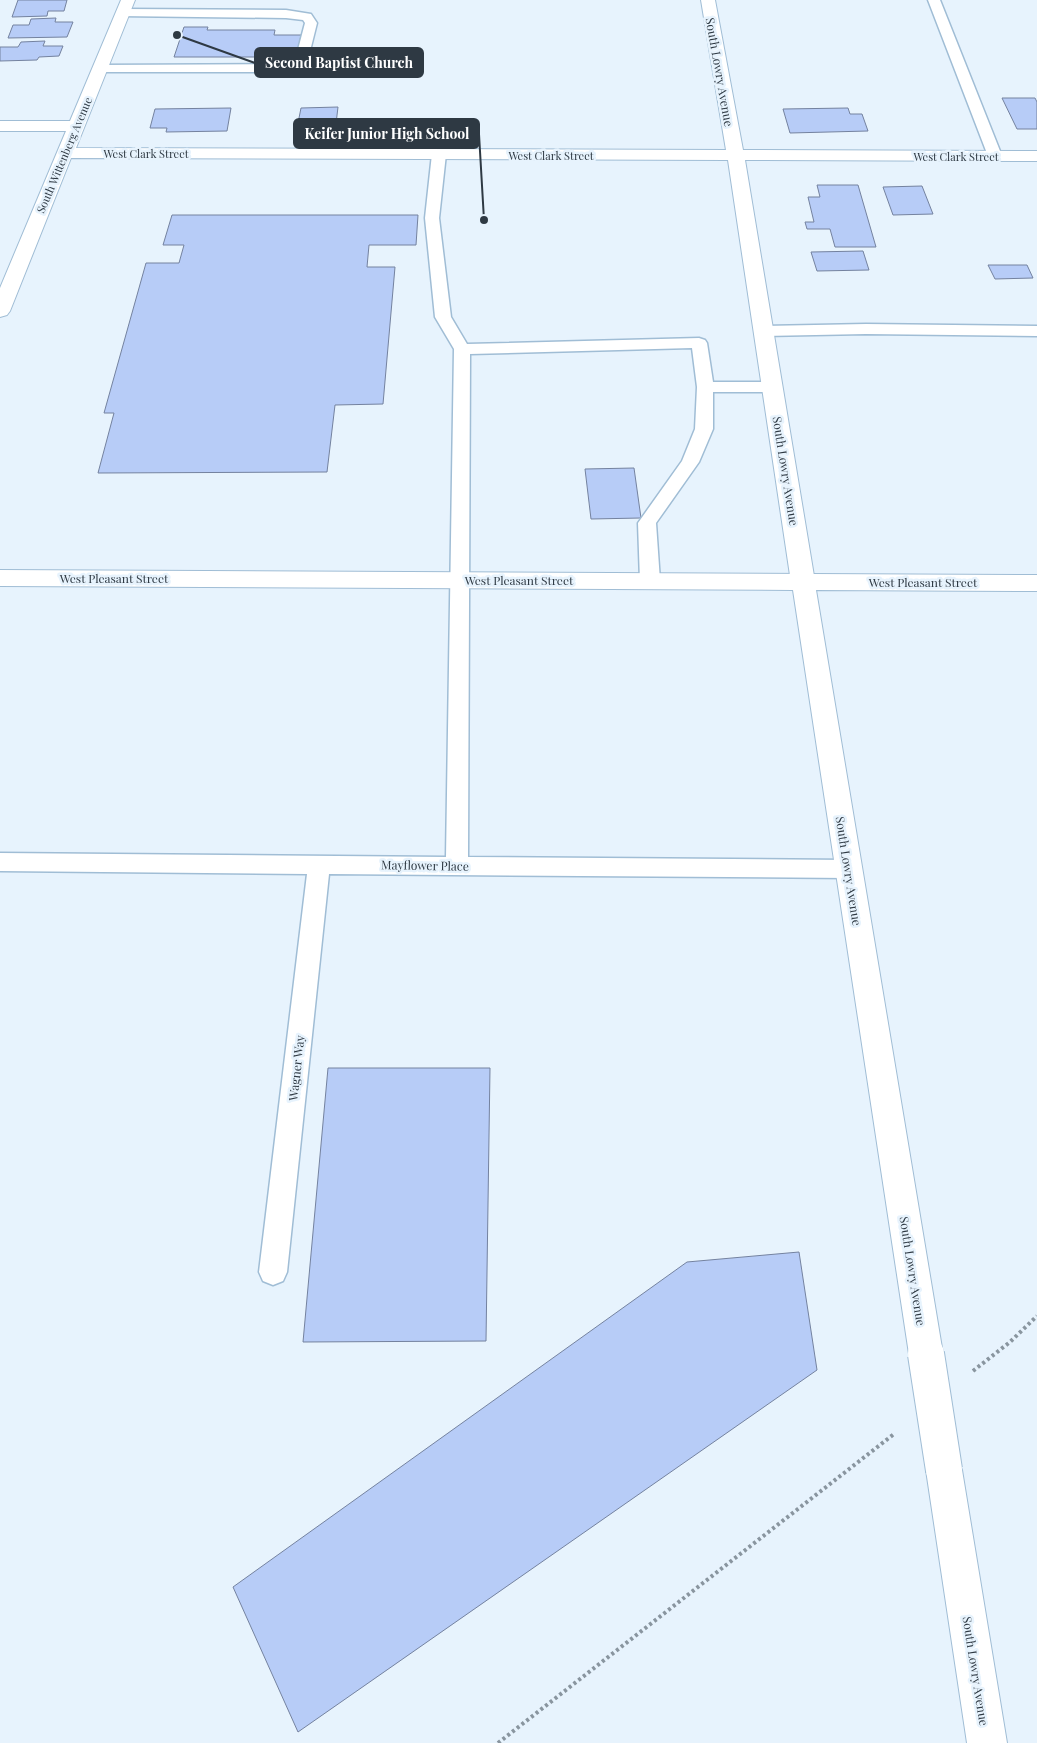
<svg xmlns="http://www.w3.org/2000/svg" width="1037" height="1743" viewBox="0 0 1037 1743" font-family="'Playfair Display',serif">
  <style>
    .building { fill: #b7ccf7; stroke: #74829f }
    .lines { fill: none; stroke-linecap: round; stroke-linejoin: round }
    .service-casing { stroke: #a0bdd5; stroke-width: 3 }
    .minor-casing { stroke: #a0bdd5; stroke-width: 2 }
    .tertiary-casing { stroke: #a0bdd5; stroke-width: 2 }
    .path { stroke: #89959f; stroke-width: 4; stroke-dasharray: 3 3; stroke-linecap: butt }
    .service { fill: #fff; fill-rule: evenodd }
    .minor { fill: #fff; fill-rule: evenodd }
    .tertiary { fill: #fff; fill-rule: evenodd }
    .tertiary-bridge-casing { stroke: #a0bdd5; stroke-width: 38; stroke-linecap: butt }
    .tertiary-bridge { stroke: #fff; stroke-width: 36 }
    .labels { text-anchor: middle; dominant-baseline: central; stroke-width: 5; stroke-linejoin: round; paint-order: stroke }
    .far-street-label { font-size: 11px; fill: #2e3943; stroke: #e7f3fd }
    .street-label { font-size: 12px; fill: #2e3943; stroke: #e7f3fd }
    .leader { fill: none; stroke: #2e3943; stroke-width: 2 }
    .callout-dot { fill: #2e3943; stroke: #e7f3fd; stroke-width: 2 }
    .callout { fill: #2e3943; stroke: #2e3943; stroke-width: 2 }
    .callout-label { font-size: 14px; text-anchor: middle; font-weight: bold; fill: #fff }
  </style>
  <rect width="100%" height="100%" fill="#e7f3fd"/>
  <path class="building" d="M18,0H67L64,11H48L47,16L12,17Z
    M56,18L55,22H73L67,37L8,38L13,25H29L31,19Z
    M184,27H208L207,30H275L274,35H301L298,51L275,50L273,57H174Z
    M45,41L43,46H63L59,56L39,57L37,60L0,61V47H18L21,42Z
    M1002,98H1035L1037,102V129H1017Z
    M338,107L335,132L296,133L301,108Z
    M231,108L227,131L166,132L167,128H150L155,109Z
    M848,108L850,114H862L868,131L790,133L783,109Z
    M817,185H858L876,247H835L830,229H807L805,222H814L808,197H820Z
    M922,186L933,214L893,215L883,187Z
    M172,215H418L416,245H369L367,267H395L383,404L335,405L327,472L98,473L114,413H104L146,263H179L184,245H163Z
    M863,251L869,270L817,271L811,252Z
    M988,265H1027L1033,278L995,279Z
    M634,468L641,518L591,519L585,469Z
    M328,1068H490L486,1341L303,1342Z
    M799,1252L817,1370L298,1732L233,1587L687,1262Z"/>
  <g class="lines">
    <defs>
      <path id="service" d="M928,0H940L1002,156L1000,159L995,160L988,156Z
        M123,9L286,10L311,14L317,23L307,63L306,66L289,72H95L94,69L100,65L287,64L295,61L305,23L303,20L286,18L119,16L117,13Z
        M439,150L446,154L439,218L451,317L467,344L699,338L705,340L707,343L713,382H773L779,383L781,387L779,391L773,392H713V429L699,462L656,523L660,581L657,586L650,588L643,586L640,581L638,523L682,461L695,429L697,387L692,348L470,354L468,857L849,860L857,863L860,869L857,875L849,878L329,874L287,1272L283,1281L273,1285L263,1281L259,1272L307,874L0,871V853L446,857L454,349L435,317L425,218L432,154Z
        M866,324L1037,326V336L866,334L764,336L758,334L756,331L758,328L764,326Z"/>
      <path id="minor" d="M121,0H135L76,148L726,150L701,0H715L743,150L1037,151V161L745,160L815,582L811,588L803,590L795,588L791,582L728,160L71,158L10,311L7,315L0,317V288L66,131H0V121H70Z"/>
      <path id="tertiary" d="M0,570L1037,575V591L816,590L943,1354L938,1366L926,1371L914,1366L909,1354L793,590L0,586Z
        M944,1452L957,1457L962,1470L1007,1743H967L926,1470L931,1457Z"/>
    </defs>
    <use href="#service" class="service-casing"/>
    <use href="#minor" class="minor-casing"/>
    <use href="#tertiary" class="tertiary-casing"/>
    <path class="path" d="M973,1371L1010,1342L1037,1316
      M498,1743L894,1434"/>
    <use href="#service" class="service"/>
    <use href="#minor" class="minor"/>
    <use href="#tertiary" class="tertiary"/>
    <defs>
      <path id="tertiary-bridge" d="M926,1354L944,1470"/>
    </defs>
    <use href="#tertiary-bridge" class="tertiary-bridge-casing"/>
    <use href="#tertiary-bridge" class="tertiary-bridge"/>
  </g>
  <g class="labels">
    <g class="far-street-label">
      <text x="146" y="153">West Clark Street</text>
      <text transform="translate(64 155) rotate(-67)">South Wittenberg Avenue</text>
      <text x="551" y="155">West Clark Street</text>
      <text x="956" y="156">West Clark Street</text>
    </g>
    <g class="street-label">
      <text transform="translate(720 72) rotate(80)">South Lowry Avenue</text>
      <text transform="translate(786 471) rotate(81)">South Lowry Avenue</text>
      <text x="114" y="578">West Pleasant Street</text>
      <text x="519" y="580">West Pleasant Street</text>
      <text x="923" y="582">West Pleasant Street</text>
      <text transform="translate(425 865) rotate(1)">Mayflower Place</text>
      <text transform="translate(849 871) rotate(81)">South Lowry Avenue</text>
      <text transform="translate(296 1068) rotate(-84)">Wagner Way</text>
      <text transform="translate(913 1271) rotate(81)">South Lowry Avenue</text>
      <text transform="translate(976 1671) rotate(81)">South Lowry Avenue</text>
    </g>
  </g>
  <path class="leader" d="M177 35L255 63M484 220L479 134"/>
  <g class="callout-dot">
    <circle cx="177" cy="35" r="5"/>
    <circle cx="484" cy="220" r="5"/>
  </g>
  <g class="callout">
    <rect x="255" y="48" width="168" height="29" rx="5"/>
    <rect x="294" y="119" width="185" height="29" rx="5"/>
  </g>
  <g class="callout-label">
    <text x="339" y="68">Second Baptist Church</text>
    <text x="387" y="139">Keifer Junior High School</text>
  </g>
</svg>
